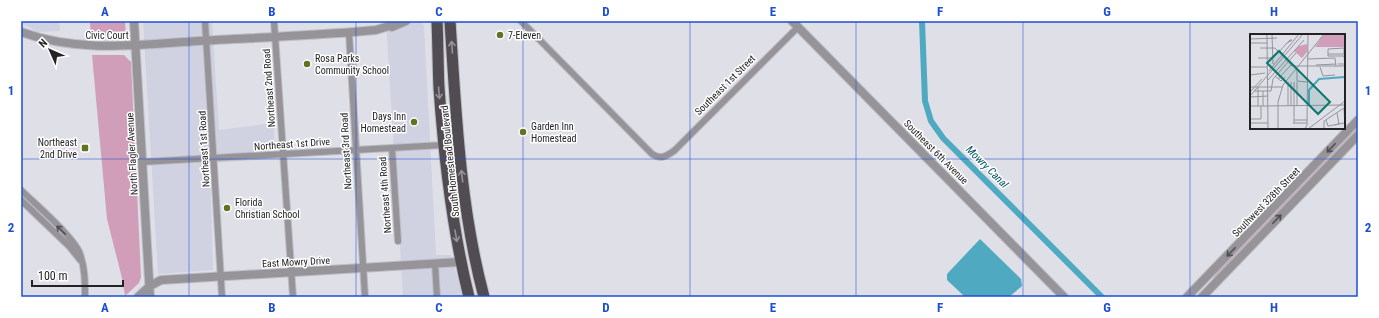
<svg xmlns="http://www.w3.org/2000/svg" width="1379" height="318" viewBox="0 0 1379 318" font-family="'Roboto Condensed',sans-serif">
  <style>
    .built { fill: #d0d2e2 }
    .green { fill: #d09eb9 }
    .water { fill: #4fa9c1 }
    .lines { fill: none; stroke-linecap: round; stroke-linejoin: round }
    .canal { stroke: #4fa9c1; stroke-width: 6 }
    .minor-casing { stroke: #bdbdc5; stroke-width: 8 }
    .tertiary-casing { stroke: #bdbdc5; stroke-width: 10 }
    .trunk-casing { stroke: #bdbdc5; stroke-width: 13 }
    .minor { stroke: #969498; stroke-width: 6 }
    .tertiary { stroke: #969498; stroke-width: 8 }
    .trunk { stroke: #504c52; stroke-width: 11 }
    .oneway { stroke: #969497 }
    .oneway2 { stroke: #515054 }
    .grid { fill: none; stroke: #1d4ed8; stroke-width: 1; stroke-opacity: 0.55 }
    .poi-dot { fill: #5f7323; stroke: #fff; stroke-width: 1.5 }
    .labels { text-anchor: middle; dominant-baseline: central; stroke-width: 3; stroke-linejoin: round; paint-order: stroke }
    .street-label { font-size: 10px; fill: #232326; stroke: #fff }
    .poi-label { font-size: 10px; fill: #232326; stroke: #fff; text-anchor: start }
    .water-label { font-size: 11px; font-style: italic; fill: #005263; stroke: #fff }
    .inset-river { fill: none; stroke: #4fa9c1; stroke-width: 2 }
    .inset-road { fill: none; stroke: #94949a; stroke-width: 1 }
    .view { fill: #0f766e; fill-opacity: 0.15; stroke: #0f766e; stroke-width: 2 }
    .inset-edge { fill: none; stroke: #232326; stroke-width: 2 }
    .neatline { fill: none; stroke: #1d4ed8; stroke-width: 1.5 }
    .grid-label { font-size: 13px; text-anchor: middle; font-weight: bold; fill: #1d4ed8 }
  </style>
  <rect width="100%" height="100%" fill="#dfdfe8"/>
  <path class="built" d="M21,21H59L60,31L38,32L21,23Z
    M143,21H212L219,130L274,123L275,159L210,163L213,270L158,274Z
    M386,21H420L424,26L436,255H451L463,297H403Z"/>
  <path class="green" d="M90,21H125L126,37L91,39Z
    M92,55H124L131,62L141,277L139,283L125,296L123,282L107,219Z
    M1358,125V130L1214,279L1213,278L1217,272Z"/>
  <path class="water" d="M980,239L1021,279L1022,286L1009,297H965L947,280V274Z"/>
  <g class="lines">
    <path class="canal" d="M922,21L925,101L931,121L943,138L1102,297"/>
    <defs>
      <path id="minor" d="M205,21L222,297
        M274,21L293,297
        M521,21L652,154C661,160 667,156 675,150L798,27
        M349,33L365,297
        M392,148L398,241
        M142,162L443,145
        M21,190C35,204 75,238 80,254C85,268 85,282 85,297
        M21,200L69,246L81,261
        M435,264L437,297"/>
      <path id="tertiary" d="M134,21L150,297
        M792,21L1064,297
        M21,32C79,53 138,45 198,41C250,38 301,36 353,32L376,30L389,26L392,27L406,21
        M138,297L150,286L161,280L460,262
        M1187,297L1358,120
        M1202,297L1358,135"/>
      <path id="trunk" d="M437,21C438,43 438,66 439,88C444,158 452,229 469,297
        M450,21C456,114 460,207 484,297"/>
    </defs>
    <use href="#minor" class="minor-casing"/>
    <use href="#tertiary" class="tertiary-casing"/>
    <use href="#trunk" class="trunk-casing"/>
    <use href="#minor" class="minor"/>
    <use href="#tertiary" class="tertiary"/>
    <use href="#trunk" class="trunk"/>
  </g>
  <defs><path id="oneway-shaft" d="M-6 0H5M1.5-3L5.5 0L1.5 3" fill="none" stroke-width="1.6" stroke-linecap="round" stroke-linejoin="round"/></defs>
  <g class="oneway">
    <use href="#oneway-shaft" transform="translate(452 47) rotate(-94)"/>
    <use href="#oneway-shaft" transform="translate(439 93) rotate(86)"/>
    <use href="#oneway-shaft" transform="translate(462 176) rotate(-97)"/>
    <use href="#oneway-shaft" transform="translate(456 236) rotate(80)"/>
  </g>
  <g class="oneway2">
    <use href="#oneway-shaft" transform="translate(1331 148) rotate(134)"/>
    <use href="#oneway-shaft" transform="translate(1277 219) rotate(-46)"/>
    <use href="#oneway-shaft" transform="translate(61 230) rotate(-136)"/>
    <use href="#oneway-shaft" transform="translate(1231 252) rotate(134)"/>
  </g>
  <path class="grid" d="M189,21V297M356,21V297M523,21V297M690,21V297M856,21V297M1023,21V297M1190,21V297M21,159H1358"/>
  <g class="poi-dot">
    <circle cx="500" cy="35" r="4"/>
    <circle cx="307" cy="64" r="4"/>
    <circle cx="414" cy="122" r="4"/>
    <circle cx="523" cy="132" r="4"/>
    <rect x="81" y="144" width="8" height="8" rx="2"/>
    <circle cx="227" cy="208" r="4"/>
  </g>
  <g class="labels">
    <g class="street-label">
      <text x="107" y="35">Civic Court</text>
      <text transform="translate(725 85) rotate(-45)">Southeast 1st Street</text>
      <text transform="translate(269 88) rotate(-94)">Northeast 2nd Road</text>
      <text transform="translate(292 144) rotate(-4)">Northeast 1st Drive</text>
      <text transform="translate(204 149) rotate(-93)">Northeast 1st Road</text>
      <text transform="translate(346 151) rotate(-93)">Northeast 3rd Road</text>
      <text transform="translate(936 152) rotate(45)">Southeast 6th Avenue</text>
      <text transform="translate(132 154) rotate(-93)">North Flagler Avenue</text>
      <text transform="translate(450 161) rotate(-96)">South Homestead Boulevard</text>
      <text transform="translate(385 195) rotate(-94)">Northeast 4th Road</text>
      <text transform="translate(1266 202) rotate(-46)">Southwest 328th Street</text>
      <text transform="translate(296 262) rotate(-3)">East Mowry Drive</text>
    </g>
    <g class="poi-label">
      <text x="508" y="35">7-Eleven</text>
      <text x="315" y="58">Rosa Parks<tspan x="315" dy="12">Community School</tspan></text>
      <text x="406" y="116" text-anchor="end">Days Inn<tspan x="406" dy="12">Homestead</tspan></text>
      <text x="531" y="126">Garden Inn<tspan x="531" dy="12">Homestead</tspan></text>
      <text x="77" y="142" text-anchor="end">Northeast<tspan x="77" dy="12">2nd Drive</tspan></text>
      <text x="235" y="202">Florida<tspan x="235" dy="12">Christian School</tspan></text>
    </g>
    <g class="water-label">
      <text transform="translate(987 167) rotate(45)">Mowry Canal</text>
    </g>
  </g>
  <g transform="translate(1250 34)">
    <rect width="95" height="95" fill="#dfdfe8"/>
    <path d="M74,0H95V13H65ZM57,10V18L52,24L44,17L49,12Z" fill="#d09eb9"/>
    <path class="inset-river" d="M59,70V56L69,45L95,43"/>
    <path class="inset-road" d="M17,0L18,95M22,0L23,30M0,5L27,4M0,9H17M10,14H25L42,32H95M28,19L37,9L40,6H42L37,9M78,20H95M94,20V14L78,15V22H95M8,24H23M57,25L85,24L86,32M88,30H95L94,22M66,31L86,30M0,33H17M70,33L73,42L85,41M47,34V47L57,48M19,37L49,0M0,41L15,39M25,42L31,47L35,43M28,45L41,31M18,46L54,6M41,48V72M47,48V72M0,53H32M8,53V72M4,57H21L23,45L46,19M13,57V72M0,58L12,45M0,62L53,0M0,63L18,62M0,72H13M13,72L95,71M38,72V48M44,72V48M44,72V89M0,85H11V72M44,86H57M76,86L78,92L94,89M0,89H18M43,89H57M85,91L89,90L87,79M74,94V87L94,74L95,95M28,95V68L33,51L74,0M55,95L57,91L58,0M58,95L95,67"/>
    <path class="view" d="M29,17L80,68L68,80L17,29Z"/>
    <rect width="95" height="95" class="inset-edge"/>
  </g>
  <rect width="1379" height="318" fill="none" stroke="#ffffff" stroke-width="44"/>
  <g transform="translate(50 50) rotate(315)" stroke="#ffffff" stroke-width="3" paint-order="stroke">
  <path d="M0-3L7 15L0 10L-7 15Z" fill="#232326"/>
  <text y="-6" font-size="11" font-weight="bold" text-anchor="middle" fill="#232326">N</text>
  </g>
  <path d="M32 280v6h91v-6" fill="none" stroke="#232326" stroke-width="2"/>
  <text x="38" y="280" font-size="12" fill="#232326" stroke="#ffffff" stroke-width="3" paint-order="stroke">100 m</text>
  <rect x="22" y="22" width="1335" height="274" class="neatline"/>
  <g class="grid-label">
    <text x="105" y="16">A</text>
    <text x="272" y="16">B</text>
    <text x="439" y="16">C</text>
    <text x="606" y="16">D</text>
    <text x="773" y="16">E</text>
    <text x="940" y="16">F</text>
    <text x="1107" y="16">G</text>
    <text x="1274" y="16">H</text>
    <text x="11" y="95">1</text>
    <text x="1368" y="95">1</text>
    <text x="11" y="232">2</text>
    <text x="1368" y="232">2</text>
    <text x="105" y="312">A</text>
    <text x="272" y="312">B</text>
    <text x="439" y="312">C</text>
    <text x="606" y="312">D</text>
    <text x="773" y="312">E</text>
    <text x="940" y="312">F</text>
    <text x="1107" y="312">G</text>
    <text x="1274" y="312">H</text>
  </g>
</svg>
